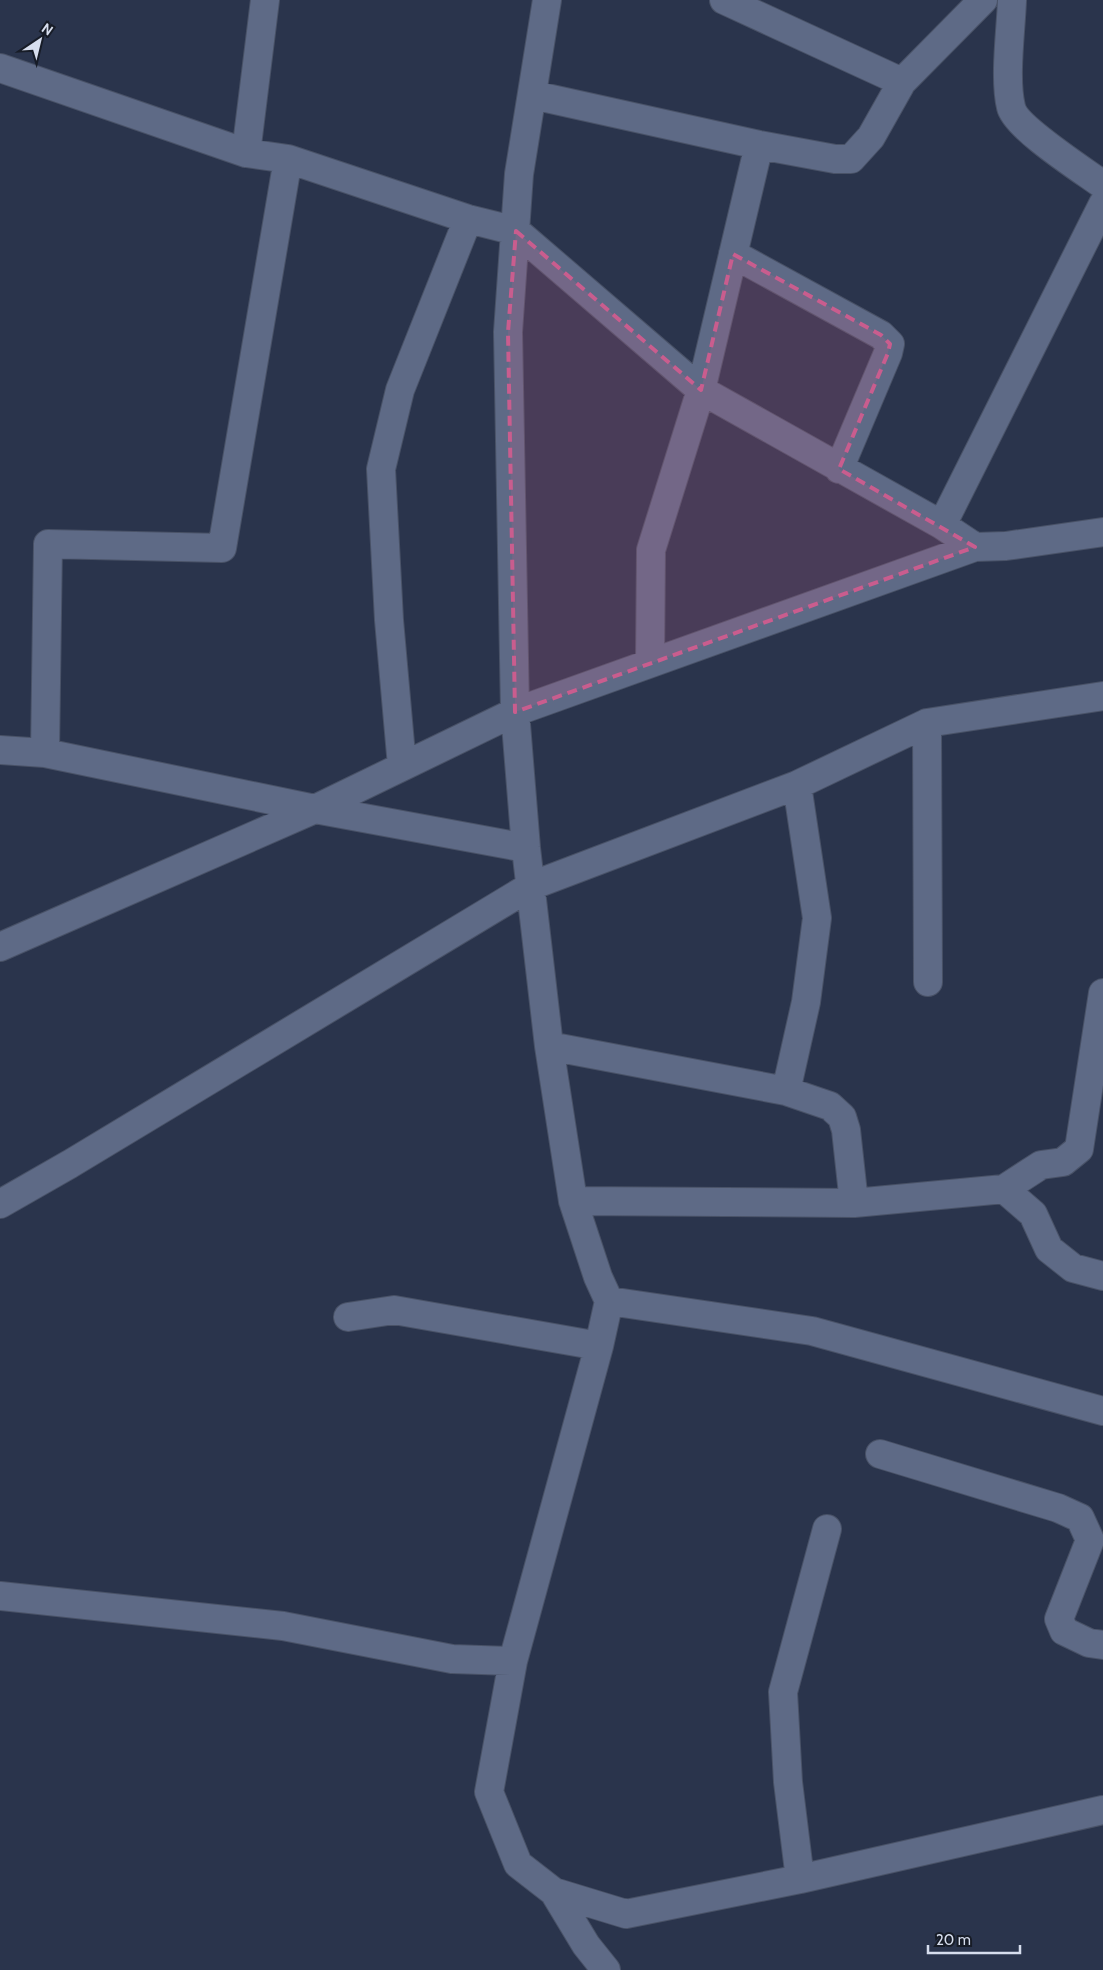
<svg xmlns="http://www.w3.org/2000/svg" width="1103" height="1970" viewBox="0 0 1103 1970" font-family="Cabin,sans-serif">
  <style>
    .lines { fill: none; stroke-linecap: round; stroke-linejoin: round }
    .minor-casing { stroke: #495267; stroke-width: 30 }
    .minor { stroke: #5e6a86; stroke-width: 28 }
    .marked { fill: #c95d8e; fill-opacity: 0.2; stroke: #c95d8e; stroke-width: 4; stroke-dasharray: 10 6; stroke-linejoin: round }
  </style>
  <rect width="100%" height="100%" fill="#2a344c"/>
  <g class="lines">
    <defs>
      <path id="minor" d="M547,0L519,174L508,332L515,712L526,848L549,1046L573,1201L598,1277L609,1301L599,1346L513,1661L489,1792L518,1864L554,1892L626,1914L800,1879L1103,1810
        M724,0L902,82
        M1012,0C1011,30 1004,78 1011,107C1015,127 1084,171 1103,185
        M0,68L246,153L288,159L468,219L516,231L701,390L942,525L975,547L1006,546L1103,532
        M533,95L759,145L835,159H851L871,137L902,82L983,0
        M246,153L265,0
        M733,254L881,335L890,344L888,353L839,469
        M942,525L1103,204
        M650,663L651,550L701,390L759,145
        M927,723L928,982
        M0,750L45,753L315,809L526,848
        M45,753L48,544L222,548L288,159
        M402,766L389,620L381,469L400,390L468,219
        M0,947L315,809L515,712L975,547
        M549,1046L786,1091L830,1106L842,1117L846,1130L854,1203
        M786,1091L806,1002L817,918L797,785
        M1004,1189L1041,1165L1063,1162L1079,1149L1103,993
        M573,1201L854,1203L1004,1189L1033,1214L1049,1249L1073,1268L1103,1276
        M0,1204L70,1164L531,886L797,785L927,723L1103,696
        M609,1301L812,1331L1103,1411
        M348,1317L394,1310L599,1346
        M880,1454L1058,1508L1080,1518L1090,1540L1059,1619L1064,1631L1089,1643L1103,1645
        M0,1596L283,1626L452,1659L513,1661
        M800,1879L788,1782L783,1692L827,1529
        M554,1892L586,1945L606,1970"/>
    </defs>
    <use href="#minor" class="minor-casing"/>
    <use href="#minor" class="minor"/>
  </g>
  <path class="marked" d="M516,231L701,390L733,254L881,335L890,344L888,353L839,469L975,547L515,712L508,332Z"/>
  <g transform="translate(40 40) rotate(35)" stroke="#171c27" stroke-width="4" paint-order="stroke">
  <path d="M0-4L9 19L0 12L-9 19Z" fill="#d7deee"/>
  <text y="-8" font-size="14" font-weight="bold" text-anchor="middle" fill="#d7deee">N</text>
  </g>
  <path d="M928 1945v8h92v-8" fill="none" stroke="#d7deee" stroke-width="2.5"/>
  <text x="936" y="1945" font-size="15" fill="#d7deee" stroke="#171c27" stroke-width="4" paint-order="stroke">20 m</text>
</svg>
